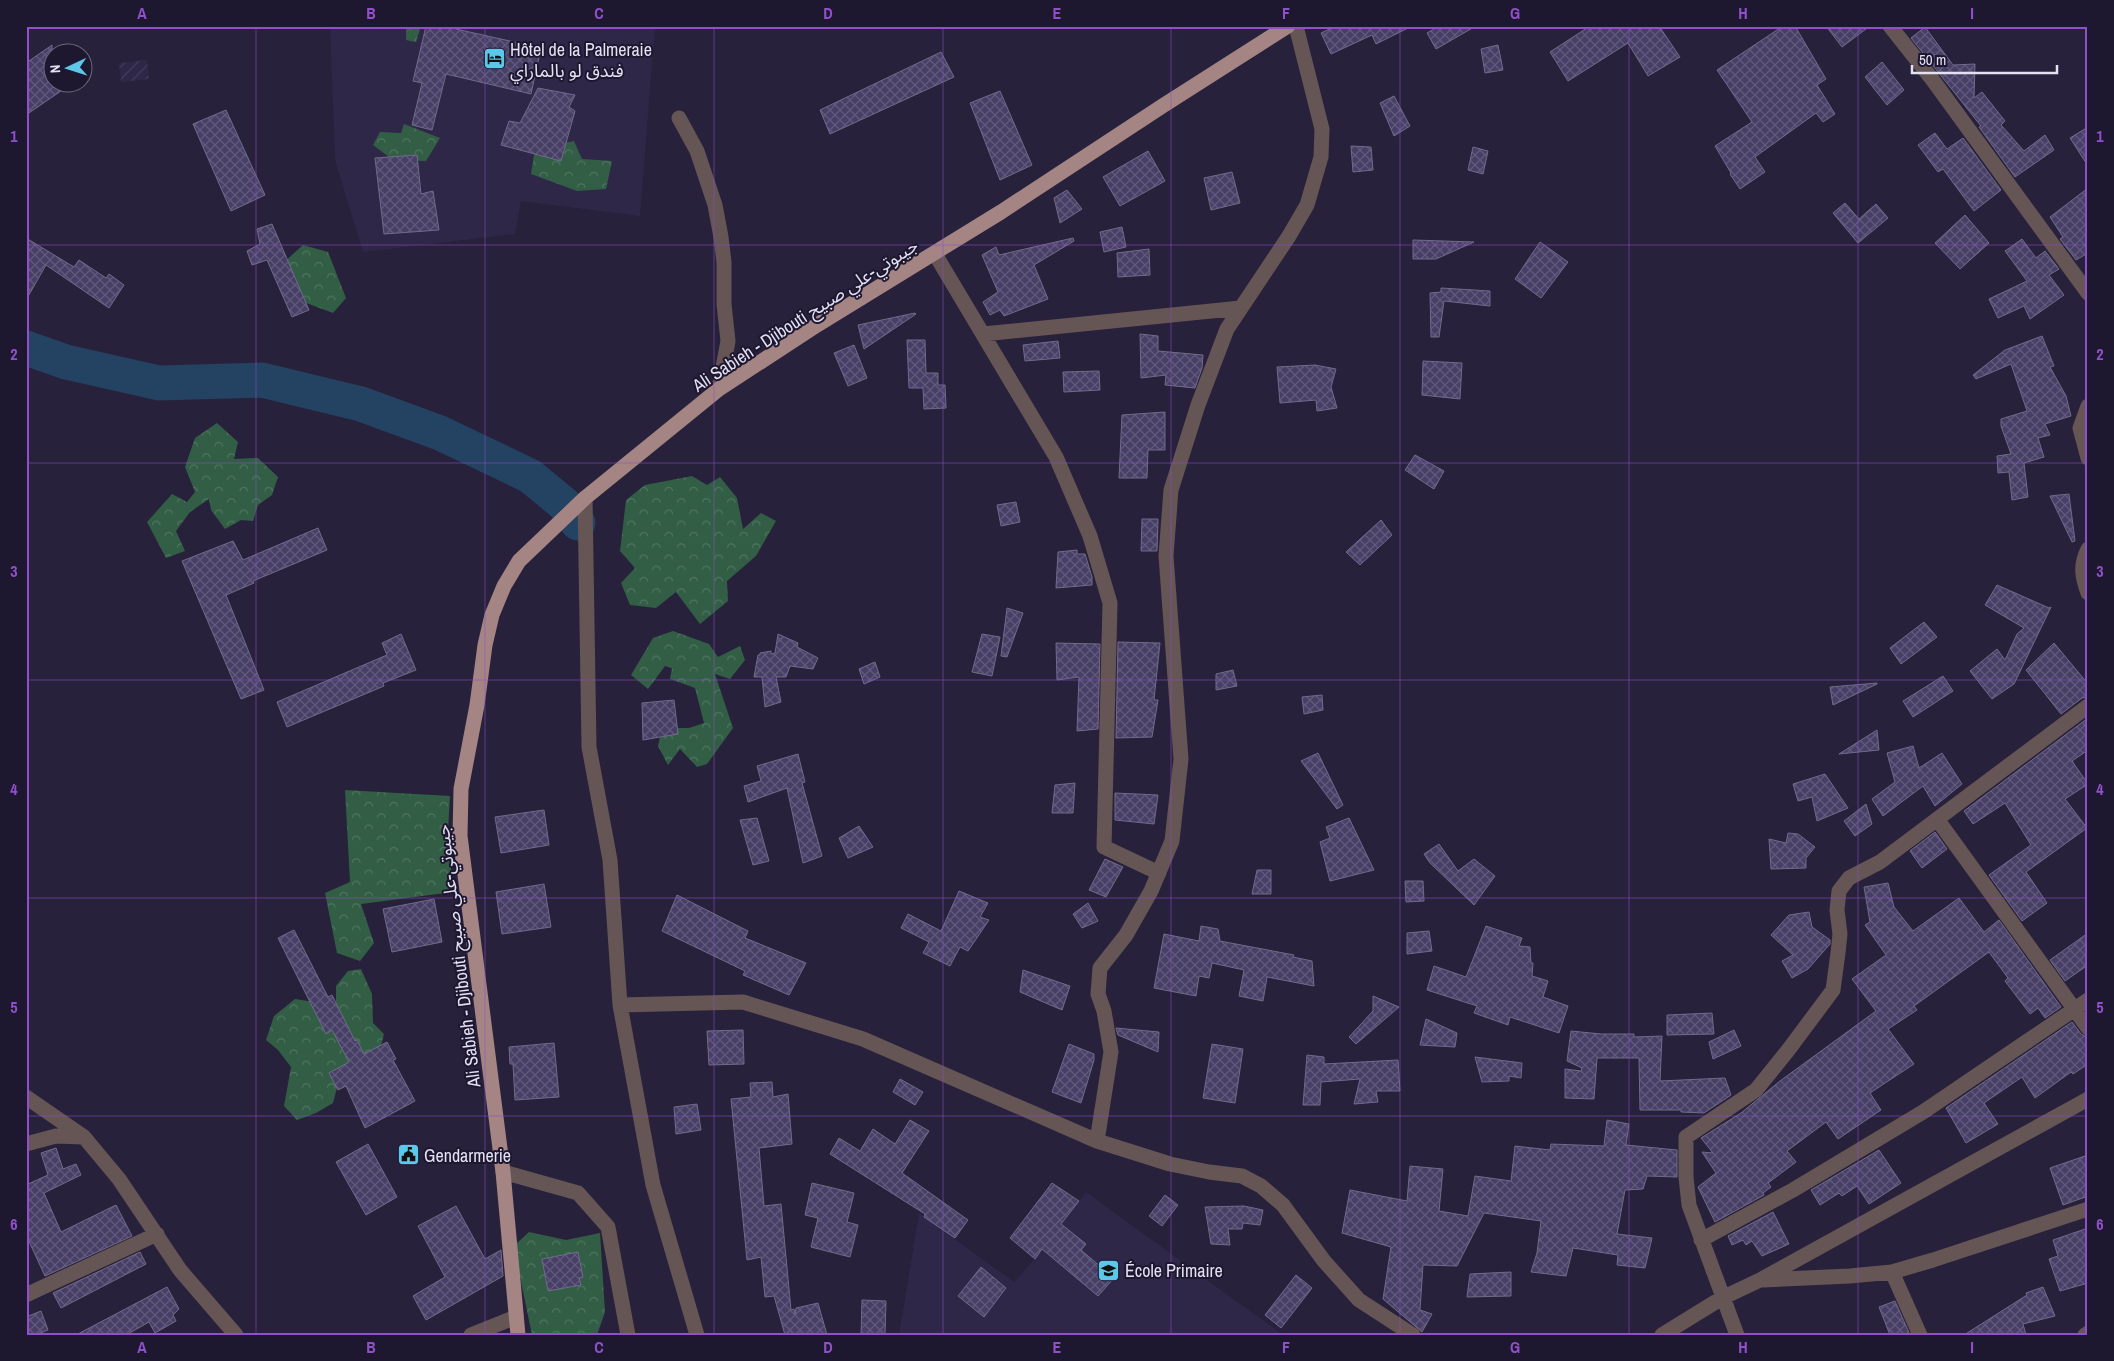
<svg xmlns="http://www.w3.org/2000/svg" width="2114" height="1361" viewBox="0 0 2114 1361" font-family="'Archivo Narrow','Noto Sans Arabic',sans-serif">
  <style>
    .built { fill: #2f2748 }
    .industrial { fill: url(#industrial-furrows) }
    .forest { fill: url(#forest-crowns) }
    .lines { fill: none; stroke-linecap: round; stroke-linejoin: round }
    .river { stroke: #244261; stroke-width: 35 }
    .building { fill: url(#building-cross-hatch); stroke: #716b8a }
    .minor { stroke: #655555; stroke-width: 15 }
    .major { stroke: #a58484; stroke-width: 15 }
    .grid { fill: none; stroke: #9050c9; stroke-width: 1; stroke-opacity: 0.55 }
    .labels { text-anchor: middle; dominant-baseline: central; stroke-width: 4; stroke-linejoin: round; paint-order: stroke }
    .poi-label { font-size: 18px; fill: #e4e1f3; stroke: #1d1730; text-anchor: start }
    .street-label { font-size: 18px; fill: #e4e1f3; stroke: #1d1730 }
    .neatline { fill: none; stroke: #9050c9; stroke-width: 2 }
    .grid-label { font-size: 16px; text-anchor: middle; font-weight: bold; fill: #9050c9 }
  </style>
  <defs>
    <pattern id="industrial-furrows" width="10" height="10" patternUnits="userSpaceOnUse" patternTransform="scale(1.25)"><rect width="10" height="10" fill="#2f2748"/><path d="M-1 1l2-2M0 10L10 0M9 11l2-2" fill="none" stroke="#433c5a"/></pattern>
    <pattern id="forest-crowns" width="20" height="18" patternUnits="userSpaceOnUse" patternTransform="scale(1.25)"><rect width="20" height="18" fill="#325e45"/><path d="M2 6a3 3 0 1 1 6 0M12 15a3 3 0 1 1 6 0" fill="none" stroke="#507560"/></pattern>
    <pattern id="building-cross-hatch" width="8" height="8" patternUnits="userSpaceOnUse" patternTransform="scale(1.25)"><rect width="8" height="8" fill="#473f66"/><path d="M0 0l8 8M0 8l8-8" fill="none" stroke="#615a7c"/></pattern>
  </defs>
  <rect width="100%" height="100%" fill="#27213b"/>
  <path class="built" d="M330,26H655L640,216L521,201L515,234L363,252L335,160Z
    M1086,1192L1283,1335H899L919,1213L1014,1282L1035,1259Z"/>
  <path class="industrial" d="M147,60L149,79L121,82L119,63Z"/>
  <path class="forest" d="M406,26H421L416,42L406,40Z
    M404,124L440,138L426,161L393,160L373,145L380,132L401,133Z
    M574,141L582,159L612,161L606,189L577,191L531,174L535,149Z
    M303,245L328,252L346,298L333,313L293,298L281,265Z
    M217,423L238,442L234,459L258,458L278,477L272,495L258,505L253,521L241,520L225,529L211,510L209,499L190,512L176,531L185,551L166,558L147,522L172,494L187,502L195,492L185,467L195,438Z
    M692,476L707,485L720,477L737,498L743,529L761,513L776,521L756,556L727,581L728,601L700,624L676,592L656,608L630,605L621,583L635,568L620,551L626,500L645,485Z
    M673,631L709,644L718,657L740,646L745,660L730,679L715,674L733,728L707,764L697,767L680,749L668,765L658,746L662,728H689L704,723L695,688L670,679L672,668L665,666L648,689L631,675L653,638Z
    M345,790L450,796L448,831L453,892L361,904L374,943L360,961L337,953L325,893L350,882Z
    M361,969L372,994L373,1023L384,1034L380,1050L341,1072L333,1103L316,1113L297,1120L284,1106L291,1067L278,1050L266,1040L274,1016L295,999L314,1002L336,1022V986L348,971Z
    M529,1232L566,1240L600,1233L605,1312L597,1335H532L519,1272L516,1244Z"/>
  <g class="lines">
    <path class="river" d="M26,348L66,362L159,383L262,380L361,404L440,433L530,476L564,504L578,523"/>
  </g>
  <path class="building" d="M426,26H457L456,29L541,48L531,94L446,74L432,130L412,125L422,83L413,81Z
    M1336,26H1412L1376,44L1372,35L1331,54L1321,33Z
    M1439,26H1476L1436,49L1427,33Z
    M1590,26H1659L1680,57L1648,76L1628,43L1568,81L1550,52Z
    M1783,26H1795L1826,79L1817,85L1835,114L1823,122L1816,113L1755,157L1765,172L1740,189L1730,174L1731,173L1715,146L1752,122L1717,70Z
    M1826,26H1870L1842,47Z
    M1925,27L1953,65L1975,64L1974,98L1982,92L2005,121L2001,125L2024,151L2045,135L2054,150L2015,177L1979,127L1981,126L1911,38Z
    M52,45V82H74L26,115V63Z
    M1498,45L1503,70L1485,73L1481,49Z
    M941,52L954,77L830,134L820,110Z
    M1882,62L1904,90L1887,105L1865,77Z
    M538,88L575,95L569,107L575,111L561,161L501,145L509,121L520,123Z
    M1000,91L1032,165L1000,180L970,103Z
    M1394,96L1410,126L1394,136L1380,103Z
    M226,110L265,195L231,211L193,124Z
    M2088,127V166L2070,138Z
    M1935,133L1947,149L1963,138L2001,190L1974,211L1943,169L1938,172L1918,145Z
    M1351,146L1371,147L1373,170L1353,172Z
    M1473,147L1488,151L1483,174L1468,170Z
    M1148,151L1165,181L1120,206L1103,177Z
    M417,155L421,194L433,191L439,230L384,234L375,158Z
    M1232,172L1240,203L1211,210L1204,178Z
    M2088,188V253L2076,260L2060,239L2063,237L2050,217Z
    M1067,190L1082,209L1060,223L1054,198Z
    M1845,203L1859,219L1876,204L1888,218L1858,243L1833,213Z
    M1965,215L1989,243L1960,269L1935,243Z
    M272,224L309,310L292,317L267,260L252,265L247,251L260,244L257,229Z
    M1122,227L1126,247L1104,252L1100,232Z
    M26,238L74,267L79,260L106,278L109,274L124,285L109,308L46,265L26,300Z
    M1073,238L1074,241L1034,265L1048,299L1004,316L1000,310L990,315L983,302L998,292L982,255L996,247L999,255Z
    M2022,239L2036,258L2045,251L2059,269L2049,275L2064,295L2030,319L2024,306L1998,318L1989,299L2027,281L2005,251Z
    M1413,240L1474,242L1436,259H1413Z
    M1540,242L1568,262L1541,298L1515,279Z
    M1149,249L1150,275L1118,277L1117,253Z
    M1441,288L1490,291V306L1444,301L1439,337H1431L1430,293L1441,292Z
    M915,313L916,314L864,349L858,325Z
    M1140,334L1158,336V351L1203,355L1202,368L1195,388L1165,385L1166,375L1141,378Z
    M2042,336L2054,366L2050,367L2066,396L2071,416L2045,424L2050,435L2038,438L2044,457L2024,463L2028,497L2012,500L2009,472L1998,473L1997,456L2011,454L2001,426V419L2027,411L2011,364L1976,379L1973,375L2005,350Z
    M907,340H925L926,373H938V385H945L946,408L924,409L923,388H909Z
    M1058,341L1060,358L1025,361L1023,345Z
    M854,345L867,378L848,386L834,353Z
    M1423,361L1462,363L1460,399L1422,395Z
    M1315,365L1336,369L1331,387L1337,408L1317,411L1316,400L1280,403L1277,367Z
    M1099,371L1100,390L1064,392L1063,372Z
    M1165,412V450H1148L1147,478H1119L1122,415Z
    M1415,455L1444,471L1434,489L1405,470Z
    M2069,494L2075,541L2072,542L2050,496Z
    M1016,502L1020,522L1001,526L997,505Z
    M1142,519H1158L1157,551H1141Z
    M1381,520L1392,535L1360,565L1346,552Z
    M318,528L327,550L253,581L254,583L226,595L264,690L241,699L182,561L233,541L243,560Z
    M1077,550V554H1085L1092,577V585L1056,588L1058,552Z
    M1997,585L2049,608L2051,607L2014,684L1992,699L1970,671L1997,649L2005,660L2017,634L2024,628L1985,605Z
    M1007,608L1023,613L1007,657L1001,656Z
    M1924,622L1937,637L1901,664L1890,648Z
    M401,634L416,670L383,683L384,686L287,727L277,702L387,655L382,643Z
    M778,634L798,643L797,647L818,658L813,669L790,666L786,677H776L781,702L765,707L762,677H754L758,655H760V653L771,651V654L775,653Z
    M982,634L1000,637L992,676L972,672Z
    M1118,642L1160,643L1154,700H1158L1152,737L1116,738Z
    M1056,643L1100,644L1098,729L1077,731L1079,677L1057,680Z
    M2054,643L2088,684V697L2082,698L2061,714L2026,670Z
    M875,662L880,677L864,684L859,669Z
    M1233,670L1237,686L1216,690V674Z
    M1943,676L1953,691L1913,717L1903,701Z
    M1877,683V684L1833,705L1830,687Z
    M1322,695L1323,710L1304,714L1302,697Z
    M674,700L678,734L643,740L642,703Z
    M2088,718V750L2072,761L2088,784L2065,799L2087,828L2026,872L2047,903L2022,921L1989,875L2031,845L2005,803L1973,824L1964,811Z
    M1877,730L1879,750L1839,754Z
    M1913,746L1919,768L1942,753L1962,784L1935,806L1923,786L1883,816L1872,799L1895,782L1887,753Z
    M1318,753L1343,805L1337,809L1301,761Z
    M798,754L805,782L802,783L822,856L803,863L787,788L748,802L744,786L761,781L757,766Z
    M1825,774L1848,808L1817,821L1812,797L1798,801L1793,784Z
    M1075,783L1073,813H1052L1055,785Z
    M1115,793L1158,795L1154,824L1115,820Z
    M1866,804L1872,824L1855,836L1844,821Z
    M544,810L549,845L501,853L495,817Z
    M757,818L769,861L753,865L740,820Z
    M1349,818L1374,870L1330,881L1320,842L1330,838L1326,827Z
    M859,826L873,847L848,858L839,838Z
    M1935,832L1947,849L1922,868L1910,851Z
    M1788,833L1798,834L1815,847L1806,858V868L1771,869L1769,839L1786,843Z
    M1439,844L1458,871L1474,859L1495,876L1474,905L1430,863L1424,854Z
    M1105,859L1123,867L1106,897L1089,890Z
    M1257,870H1271V894H1252Z
    M1405,881H1423L1424,901L1406,902Z
    M1888,883L1894,907L1913,931L1959,898L1984,932L1999,920L2061,1007L2045,1018L2038,1008L2030,1014L2005,981L2008,978L1989,952L1914,1006L1917,1010L1888,1029L1914,1064L1870,1093L1881,1110L1838,1139L1826,1122L1787,1151L1796,1162L1768,1183L1771,1187L1763,1193L1764,1195L1715,1222L1698,1187L1716,1173L1702,1152L1713,1153L1701,1138L1741,1113L1780,1081L1876,1011L1852,979L1886,955L1865,925L1870,922L1864,887Z
    M544,884L551,927L502,934L496,892Z
    M959,891L988,903L980,917L989,920L968,951L960,947L950,966L923,953L929,942L901,928L908,914L941,931Z
    M677,895L748,931L745,938L806,963L789,995L743,975L745,971L662,931Z
    M434,899L442,942L392,952L383,909Z
    M1088,903L1098,921L1082,928L1073,914Z
    M1809,912L1812,927L1830,940V944L1808,969L1792,978L1782,961L1793,955L1771,935L1789,915Z
    M1201,926L1218,929L1220,941L1294,955L1293,957L1312,961L1314,986L1267,977L1263,1001L1239,996L1244,970L1212,963L1209,978L1199,976L1196,996L1154,988L1164,934L1199,941Z
    M1486,926L1522,938L1519,946L1530,947L1531,963H1533L1532,976L1548,981L1543,997L1568,1006L1559,1033L1510,1017L1508,1025L1474,1013L1477,1006L1427,990L1434,966L1466,977Z
    M294,930L328,997L332,995L355,1041L357,1040L364,1054L387,1042L396,1059L393,1060L415,1101L365,1128L346,1086L338,1090L329,1073L349,1062L332,1030L326,1034L278,938Z
    M1429,931L1432,951L1407,954V933Z
    M2088,933V965L2065,981L2050,960Z
    M1023,970L1070,986L1062,1010L1020,992Z
    M1373,996L1399,1007L1356,1044L1349,1037L1373,1011Z
    M1712,1013L1714,1034L1667,1035V1015Z
    M1426,1019L1457,1033L1455,1047L1420,1045Z
    M2072,1022L2081,1034L2088,1038V1064L2073,1074L2071,1072L2035,1098L2022,1077L1984,1103L1998,1124L1966,1143L1946,1108Z
    M1116,1028L1159,1032L1158,1052L1118,1035Z
    M743,1030L744,1064L709,1065L707,1031Z
    M1734,1030L1741,1046L1713,1059L1709,1042Z
    M1571,1031L1601,1034H1634V1037L1662,1036L1660,1081L1725,1078L1731,1095L1704,1113L1681,1112V1110H1640L1639,1058H1597L1594,1099L1565,1098V1069L1581,1071L1582,1068L1567,1061Z
    M554,1043L559,1097L515,1100L513,1064H510L509,1047Z
    M1069,1044L1094,1054V1060L1081,1103L1052,1092Z
    M1212,1044L1243,1049L1235,1103L1203,1098Z
    M1307,1055L1324,1057V1064L1398,1060L1400,1091H1376L1378,1102L1354,1104L1360,1079L1321,1082L1320,1105H1303Z
    M1475,1057L1522,1063L1521,1078L1509,1076V1081L1482,1082Z
    M900,1079L923,1092L915,1105L893,1092Z
    M772,1082L773,1097L788,1094L792,1144L759,1148L764,1206L781,1204L791,1310L794,1309L795,1315L796,1308L818,1303L827,1335H785L774,1296L765,1297L761,1257L747,1260L731,1099L751,1097L750,1083Z
    M697,1104L701,1130L676,1134L674,1107Z
    M910,1120L929,1131L902,1173L968,1220L955,1238L924,1217L925,1214L830,1154L839,1138L860,1151L873,1129L895,1144Z
    M1607,1120L1629,1124L1626,1145L1677,1150V1177L1647,1176L1643,1189L1625,1190L1617,1234L1652,1238L1645,1268L1617,1265L1618,1255L1573,1248L1566,1276L1531,1272L1537,1253L1541,1221L1484,1213L1457,1266L1423,1265L1420,1310L1432,1314L1422,1332L1383,1299L1391,1247L1342,1233L1350,1190L1407,1201L1410,1166L1443,1169L1439,1211L1468,1216L1475,1176L1511,1181L1515,1146L1550,1150L1551,1144L1604,1146Z
    M368,1144L397,1197L366,1215L336,1162Z
    M56,1148L63,1169L76,1164L81,1175L44,1193L61,1232L116,1205L132,1236L45,1276L26,1235V1185L48,1175L41,1153Z
    M1879,1150L1901,1183L1869,1204L1857,1186L1842,1196L1839,1193L1820,1205L1811,1190Z
    M2088,1155V1196L2063,1205L2050,1168Z
    M812,1183L854,1193L847,1222L858,1225L850,1257L811,1247L818,1218L805,1215Z
    M1052,1183L1079,1201L1061,1224L1086,1244L1081,1250L1114,1278L1098,1296L1042,1249L1035,1259L1010,1238Z
    M1165,1195L1178,1205L1162,1226L1149,1216Z
    M456,1206L485,1259L501,1250L503,1276L426,1320L413,1296L445,1277L418,1226Z
    M1244,1206L1263,1210L1260,1225L1243,1223L1242,1229H1228L1230,1245L1211,1244L1205,1207Z
    M1773,1212L1789,1244L1762,1256L1752,1241L1746,1245L1743,1240L1732,1245L1728,1236Z
    M2088,1228V1283L2060,1291L2049,1259L2058,1256L2053,1240Z
    M140,1252L146,1264L61,1308L53,1293Z
    M578,1252L583,1277L579,1278L581,1285L548,1291L542,1259Z
    M981,1267L1006,1288L984,1317L958,1296Z
    M1511,1272V1296L1467,1297L1470,1274Z
    M1296,1275L1312,1288L1281,1328L1265,1315Z
    M167,1287L179,1309L173,1315L176,1321L155,1333L149,1322L126,1335H76Z
    M2043,1287L2055,1316L2023,1324L2026,1335H1964L2027,1295L2026,1293Z
    M862,1300L886,1301L885,1335H861Z
    M1895,1301L1910,1335H1890L1879,1307Z
    M41,1311L48,1330L35,1335H26V1317Z"/>
  <g class="lines">
    <path class="minor" d="M1890,26L1932,79L2088,293
      M679,118L697,151L715,205L721,237L724,262V304L728,341L719,389
      M935,254L1056,457L1090,536L1110,603L1104,847L1159,873
      M983,334L1241,308
      M2088,406L2080,428L2088,458
      M585,498L589,747L610,860L620,1005L653,1185L697,1335
      M2088,549C2080,565 2082,577 2088,593
      M1937,819L2088,1028
      M620,1005L743,1002L863,1039L1097,1141L1170,1164L1209,1172L1242,1176L1261,1186L1283,1205L1324,1261L1359,1300L1413,1335
      M26,1097L84,1137L119,1179L180,1270L236,1335
      M1097,1141L1111,1052L1104,1011L1098,994L1100,968L1126,935L1151,891L1172,841L1181,759L1166,556L1171,490L1198,405L1227,329L1289,236L1307,205L1321,157L1322,129L1296,26
      M26,1144L56,1136L84,1137
      M503,1172L578,1193L608,1227L628,1335
      M1701,1240L1793,1190L1923,1112L2088,1000
      M1892,1272L1920,1335
      M1764,1280L1850,1276L1892,1272L1933,1260L2088,1209
      M26,1295L157,1234
      M471,1335L516,1317
      M1662,1335L1722,1298L1760,1280L2088,1099
      M1737,1335L1689,1205L1686,1177V1137L1756,1090L1789,1049L1833,990L1838,953L1840,934L1837,910L1839,891L1849,878L1880,862L2088,706
      M2085,1335L2088,1333"/>
    <path class="major" d="M518,1335L503,1172L460,836L461,789L477,705L485,645L492,615L504,586L519,561L585,498L719,389L817,325L1001,212L1164,105L1288,26"/>
  </g>
  <path class="grid" d="M256,26V1335M485,26V1335M714,26V1335M943,26V1335M1171,26V1335M1400,26V1335M1629,26V1335M1858,26V1335M26,245H2088M26,463H2088M26,680H2088M26,898H2088M26,1116H2088"/>
  <defs>
    <symbol id="hotel-square" viewBox="-11 -11 22 22"><rect x="-9" y="-9" width="18" height="18" rx="4" fill="#5cc7e8" stroke="#1d1730"/><path d="M-6-4.5h1.5V1H6V5H4.5V3h-9V5H-6ZM-4 0a1.8 1.8 0 1 1 3.6 0ZM.5 0V-2.5h3Q6-2.5 6 0Z" fill="#111"/></symbol>
    <symbol id="civic-square" viewBox="-11 -11 22 22"><rect x="-9" y="-9" width="18" height="18" rx="4" fill="#5cc7e8" stroke="#1d1730"/><path d="M-.6-6.5H3V-4.5H.6V-3L4-1V1h2V6H-6V1h2V-1L-.6-3ZM-1.2 2.5V6h2.4V2.5Z" fill="#111"/></symbol>
    <symbol id="school-square" viewBox="-11 -11 22 22"><rect x="-9" y="-9" width="18" height="18" rx="4" fill="#5cc7e8" stroke="#1d1730"/><path d="M0-5L7-2L0 1L-7-2ZM-4 1L0 2.5L4 1V4Q0 6-4 4Z" fill="#111"/></symbol>
  </defs>
  <g fill-rule="evenodd">
    <use href="#hotel-square" x="482" y="46" width="25" height="25"/>
    <use href="#civic-square" x="396" y="1142" width="25" height="25"/>
    <use href="#school-square" x="1096" y="1258" width="25" height="25"/>
  </g>
  <g class="labels">
    <g class="poi-label">
      <text x="510" y="49">Hôtel de la Palmeraie<tspan x="510" dy="21">فندق لو بالماراي</tspan></text>
      <text x="424" y="1155">Gendarmerie</text>
      <text x="1125" y="1270">École Primaire</text>
    </g>
    <g class="street-label">
      <text transform="translate(805 315) rotate(-33)">Ali Sabieh - Djibouti جيبوتي-علي صبيح</text>
      <text transform="translate(458 956) rotate(-97)">Ali Sabieh - Djibouti جيبوتي-علي صبيح</text>
    </g>
  </g>
  <rect width="2114" height="1361" fill="none" stroke="#1d1730" stroke-width="55"/>
  <g transform="translate(68 68) rotate(266)"><circle r="24" fill="#1d1730" stroke="#6d687e"/>
  <path d="M0-4L9 19L0 12L-9 19Z" fill="#5cc7e8"/>
  <text y="-8" font-size="14" font-weight="bold" text-anchor="middle" fill="#e4e1f3">N</text>
  </g>
  <path d="M1912 65v8h145v-8" fill="none" stroke="#e4e1f3" stroke-width="2.5"/>
  <text x="1919" y="65" font-size="15" fill="#e4e1f3" stroke="#1d1730" stroke-width="4" paint-order="stroke">50 m</text>
  <rect x="28" y="28" width="2058" height="1306" class="neatline"/>
  <g class="grid-label">
    <text x="142" y="19">A</text>
    <text x="371" y="19">B</text>
    <text x="599" y="19">C</text>
    <text x="828" y="19">D</text>
    <text x="1057" y="19">E</text>
    <text x="1286" y="19">F</text>
    <text x="1515" y="19">G</text>
    <text x="1743" y="19">H</text>
    <text x="1972" y="19">I</text>
    <text x="14" y="142">1</text>
    <text x="2100" y="142">1</text>
    <text x="14" y="360">2</text>
    <text x="2100" y="360">2</text>
    <text x="14" y="577">3</text>
    <text x="2100" y="577">3</text>
    <text x="14" y="795">4</text>
    <text x="2100" y="795">4</text>
    <text x="14" y="1013">5</text>
    <text x="2100" y="1013">5</text>
    <text x="14" y="1230">6</text>
    <text x="2100" y="1230">6</text>
    <text x="142" y="1353">A</text>
    <text x="371" y="1353">B</text>
    <text x="599" y="1353">C</text>
    <text x="828" y="1353">D</text>
    <text x="1057" y="1353">E</text>
    <text x="1286" y="1353">F</text>
    <text x="1515" y="1353">G</text>
    <text x="1743" y="1353">H</text>
    <text x="1972" y="1353">I</text>
  </g>
</svg>
